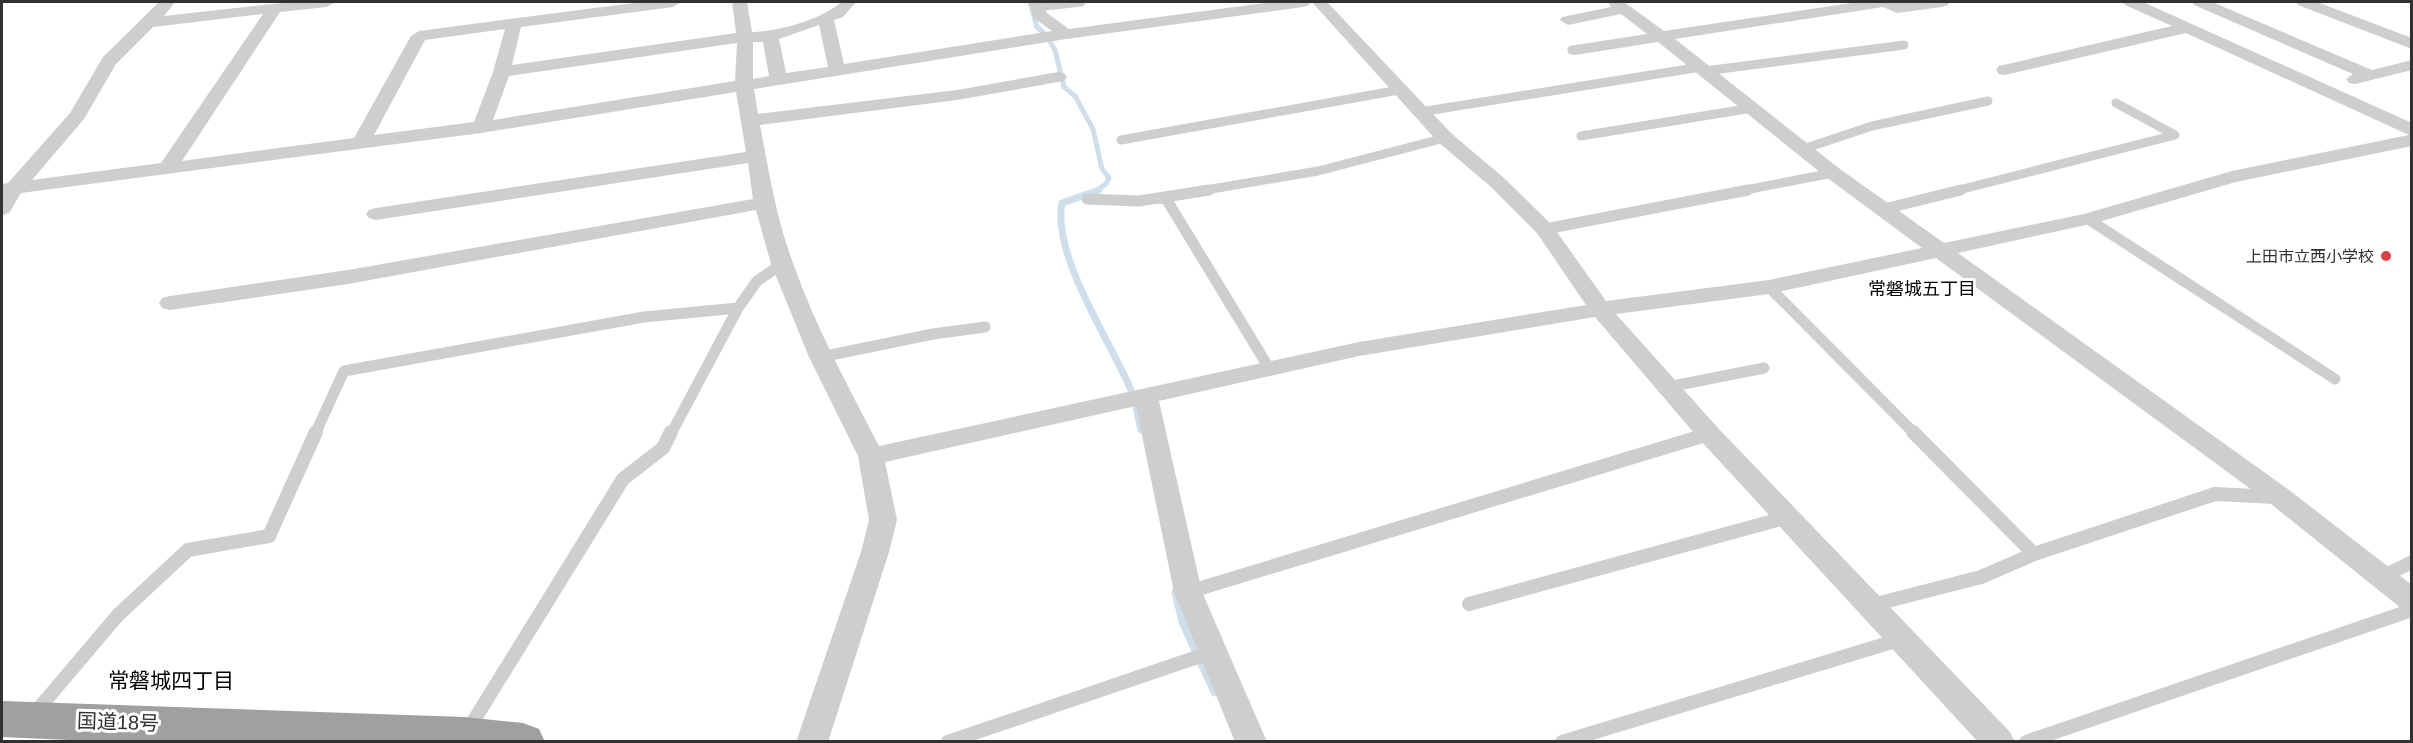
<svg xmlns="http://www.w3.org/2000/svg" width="2413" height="743" viewBox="0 0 2413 743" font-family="Helvetica,'Noto Sans JP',sans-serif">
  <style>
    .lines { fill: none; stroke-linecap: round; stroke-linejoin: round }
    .stream-far2 { stroke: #cedfeb; stroke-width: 5 }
    .stream-far1 { stroke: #cedfeb; stroke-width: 7 }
    .stream { stroke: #cedfeb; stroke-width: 9 }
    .service-far2 { stroke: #cecece; stroke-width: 9 }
    .service-far1 { stroke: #cecece; stroke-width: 11 }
    .service { stroke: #cecece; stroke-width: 14 }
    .minor { fill: #cecece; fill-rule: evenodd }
    .trunk { fill: #a0a0a0; fill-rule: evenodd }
    .poi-dot { fill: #dc3f46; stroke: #fff; stroke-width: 2 }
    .labels { text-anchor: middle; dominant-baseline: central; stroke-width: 6; stroke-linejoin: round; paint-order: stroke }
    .poi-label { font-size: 16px; fill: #313131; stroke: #fff; text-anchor: end }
    .neighbourhood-label { font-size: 18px; fill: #000; stroke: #fff }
    .near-street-label { font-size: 20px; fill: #313131; stroke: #fff }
    .near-neighbourhood-label { font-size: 21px; fill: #000; stroke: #fff }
  </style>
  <rect width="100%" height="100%" fill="#fff"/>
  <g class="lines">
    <path class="stream-far2" d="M1030,2L1037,27L1045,34L1055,50L1064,87L1075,96L1093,129L1102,169L1109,178L1106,184L1096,191"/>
    <path class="stream-far1" d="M1099,190L1062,203C1052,256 1110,340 1131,390C1136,402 1138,417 1141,430"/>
    <path class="stream" d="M1176,592L1183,622L1215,692"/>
    <path class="service-far2" d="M1037,7L1081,2
      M1705,71L1904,45
      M1420,112L1701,67
      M1581,136L1752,108
      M1121,140L1399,90
      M1803,149L1872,126L1988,101
      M1200,191L1318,171L1445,138
      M1740,191L1833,173
      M1955,191L2175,135L2116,103"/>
    <path class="service-far1" d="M1209,190L1165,197L1269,368
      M1087,199L1138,201L1165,197
      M1884,209L1961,190
      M2088,219L2335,379
      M1545,229L1748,190
      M1769,287L1915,434
      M821,357L933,334L985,327
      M1668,387L1764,368
      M315,434L344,371L644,317L738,308
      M671,434L738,308L757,281L782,264"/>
    <path class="service" d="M1913,432L2034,554
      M2382,577L2412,562
      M1188,592L1709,434
      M1469,604L1788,517
      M1872,605L1981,577L2034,554L2215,494L2275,497
      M34,714L118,615L188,550L269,536L316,432
      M468,730L623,479L663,448L671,432
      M948,742L1212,652
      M1562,742L1902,639
      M2026,742L2412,610"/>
    <path class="minor" d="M159,2H175L164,16L291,2H335L327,7L280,12L182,161L354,138L411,36L419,31L641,2H681L673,7L521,27L512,65L736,33L732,2H747L752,32C777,32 823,19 841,2H856L843,17L834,20L844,64L1052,31L1034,18L1028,2H1042L1047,13L1069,29L1272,2H1310L1309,5L1303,7L1066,39L754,89L758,114L957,90L1058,72L1064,73L1067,77L1064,81L1058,82L957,100L760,125C769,172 776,218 793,263C815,326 848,386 879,446L1359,342L1586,305L1537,233L1490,186L1438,142L1312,2H1327L1452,134L1504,178L1552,225L1606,301L1769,280L1922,248L1826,177L1658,42L1575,55L1569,54L1567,50L1569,46L1647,34L1621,14L1568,25L1560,20L1562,17L1611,7L1608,2H1624L1664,31L1858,2H1949L1948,5L1942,7L1897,13L1883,7L1675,39L1840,169L1944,243L2084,214L2232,171L2409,135L2186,33L2005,75L1999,74L1996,70L1999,66L2172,26L2125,5L2123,2H2143L2412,123V146L2236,182L2095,223L1958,253L2289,490L2412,585V612L2402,609L2271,504L1936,258L1769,294L1616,314L1718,428L2010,732L2015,742H1978L1700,440L1595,317L1359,356L1159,401L1202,592L1267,742H1235L1174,592L1136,406L885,462L897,520L889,552L828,742H796L861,552L869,520L858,456L809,357L771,264L756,210L348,284L170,310L162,308L159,303L162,298L170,296L348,270L753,199L748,163L376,220L369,218L366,214L369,210L376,208L746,152L736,92L481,133L21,193L9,213L2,215V184L8,183L70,113L103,57ZM263,14L161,163L32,180L84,119L116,64L153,27ZM819,25L828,67L786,73L779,39ZM505,29L493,72L474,122L374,135L425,40ZM753,42H763L769,76L753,79ZM737,43L735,81L493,120L509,76Z
      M2192,2H2212L2372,70L2412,60V70L2355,84L2349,83L2346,79L2353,74L2194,5Z
      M2296,2H2317L2412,38V49L2298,5Z"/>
    <path class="trunk" d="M2,701L464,717L523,723L539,729L545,742H113L2,737Z"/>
  </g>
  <circle class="poi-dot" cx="2386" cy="256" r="6"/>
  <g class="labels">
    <g class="poi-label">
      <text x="2374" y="256">上田市立西小学校</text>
    </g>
    <g class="neighbourhood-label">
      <text x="1922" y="289">常磐城五丁目</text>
    </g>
    <g class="near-street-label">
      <text transform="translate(118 722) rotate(2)">国道18号</text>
    </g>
    <g class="near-neighbourhood-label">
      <text x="171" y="680">常磐城四丁目</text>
    </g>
  </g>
  <rect width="2413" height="743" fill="none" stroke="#313131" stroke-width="6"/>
</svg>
